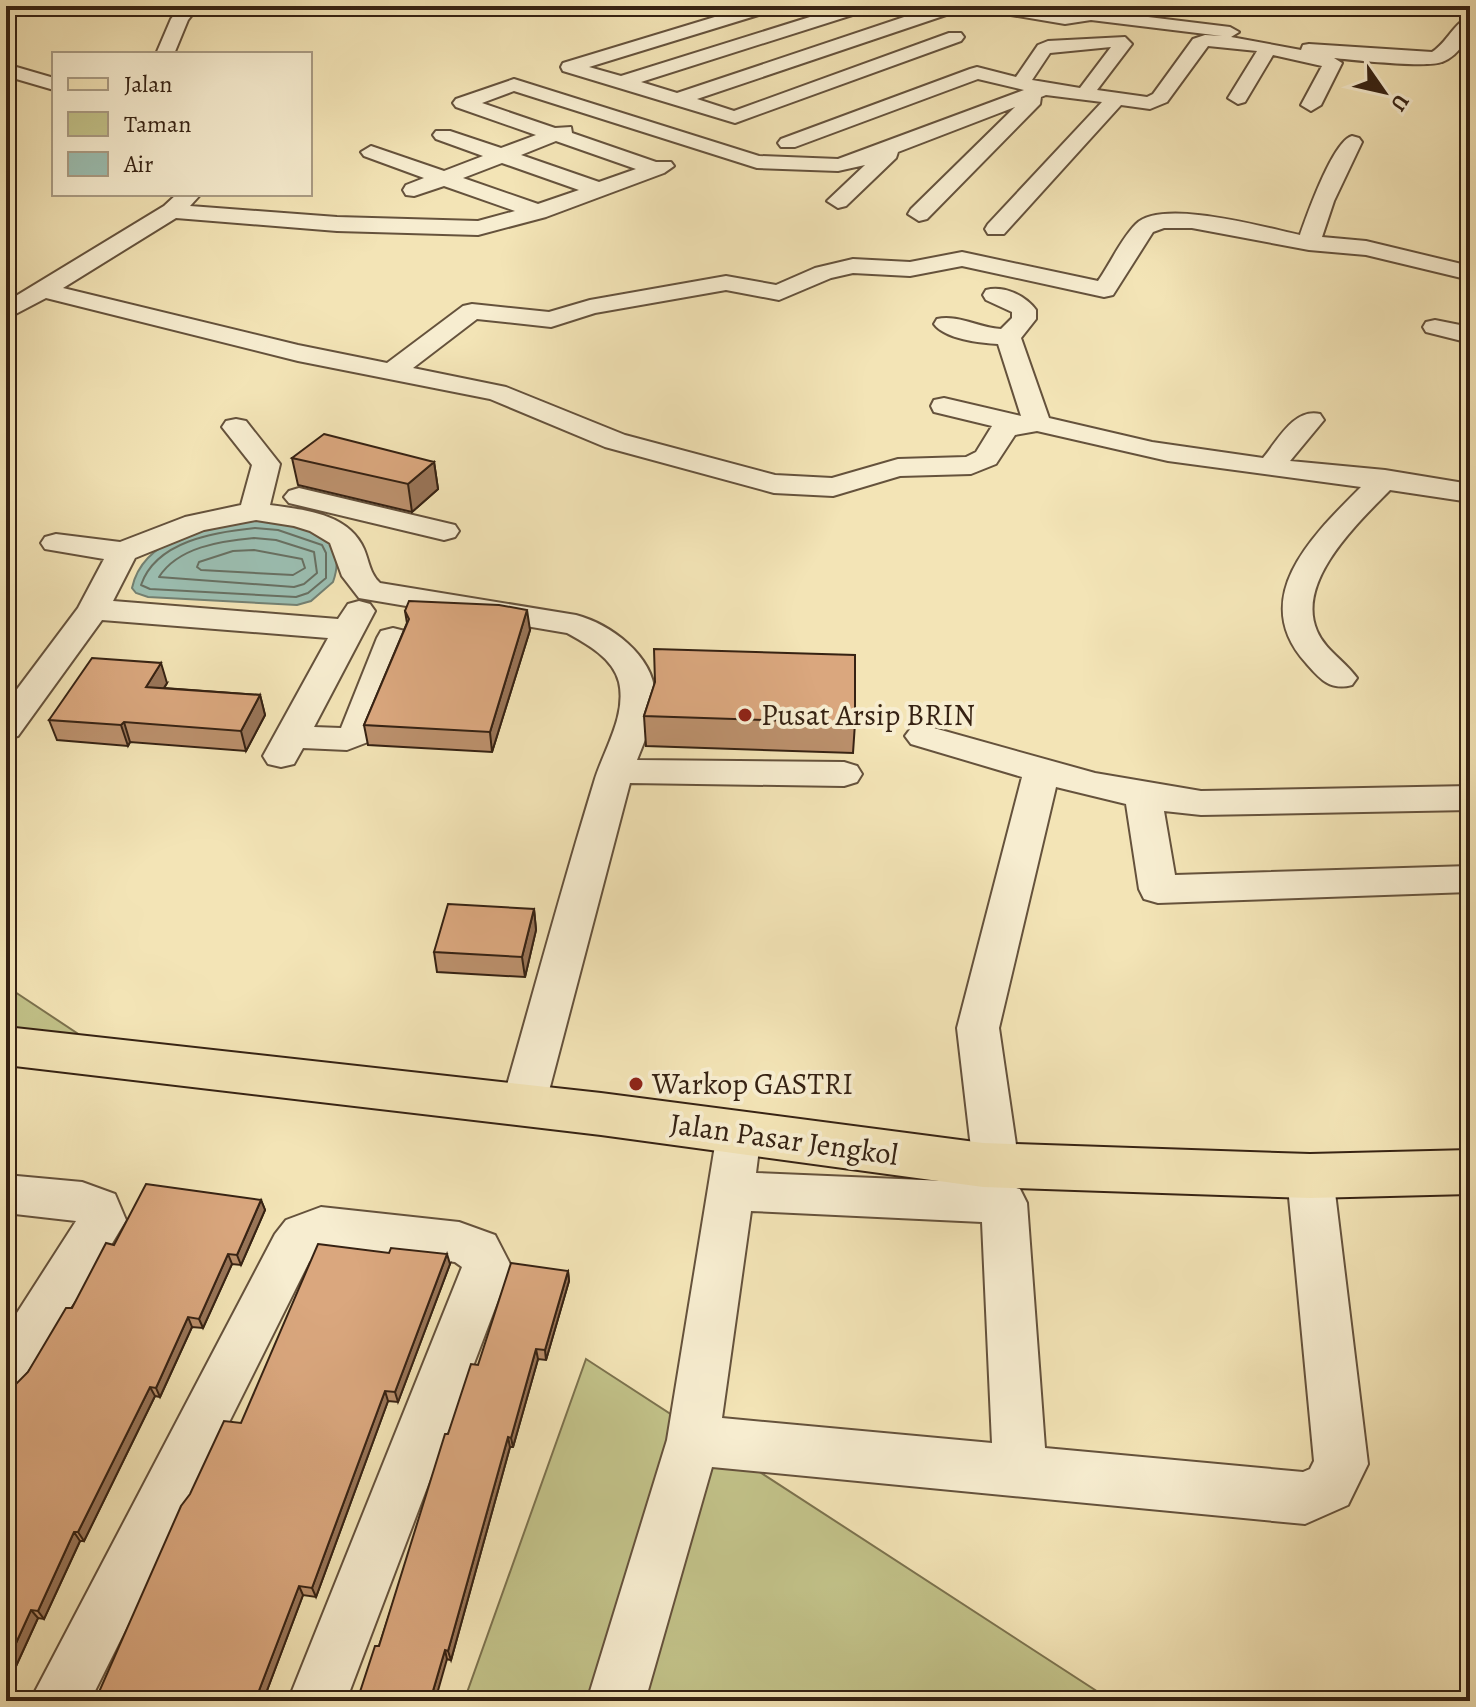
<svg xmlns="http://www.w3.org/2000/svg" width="1476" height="1707" viewBox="0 0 1476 1707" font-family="Alegreya,serif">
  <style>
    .green { fill: #c2c289; stroke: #7c724e; stroke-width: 2 }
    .water { fill: #9bbeb1; stroke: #738072; stroke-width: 2 }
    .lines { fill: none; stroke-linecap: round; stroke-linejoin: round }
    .shore { stroke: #687062; stroke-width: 2 }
    .minor-casing { stroke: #65523c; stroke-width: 4 }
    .major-casing { stroke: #362213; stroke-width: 4 }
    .minor { fill: #f7edd0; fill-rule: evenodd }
    .major { fill: #f3e4b6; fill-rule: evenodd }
    .wall { fill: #bb906c; stroke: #362213; stroke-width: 2 }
    .shaded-wall { fill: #997558; stroke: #362213; stroke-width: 2 }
    .building { fill: #daa77e; stroke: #362213; stroke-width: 2 }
    .poi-dot { fill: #8f2418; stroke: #f7edd0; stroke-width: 3 }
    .labels { text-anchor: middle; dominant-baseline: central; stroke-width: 8; stroke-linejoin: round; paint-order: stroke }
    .poi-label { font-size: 30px; fill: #362213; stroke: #f7edd0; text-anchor: start }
    .street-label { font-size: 30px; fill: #362213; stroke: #f7edd0 }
  </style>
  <rect width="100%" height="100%" fill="#f3e4b6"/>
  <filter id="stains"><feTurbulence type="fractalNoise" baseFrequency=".0025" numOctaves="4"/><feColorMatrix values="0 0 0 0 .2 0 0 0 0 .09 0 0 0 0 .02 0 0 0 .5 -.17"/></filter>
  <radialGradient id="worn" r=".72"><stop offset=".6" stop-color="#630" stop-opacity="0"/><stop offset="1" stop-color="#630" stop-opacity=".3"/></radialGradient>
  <path class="green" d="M6,986L113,1057L6,1046Z
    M586,1359L1112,1701H464Z"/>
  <path class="water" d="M254,520C292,524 352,529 333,582L311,601L297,605L148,597L136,593L132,588C143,536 210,526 254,520Z"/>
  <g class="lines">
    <path class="shore" d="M255,528L278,530L322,545L326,553V578L308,593L296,597L150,589L141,585C156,541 215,532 255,528Z
      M254,538L276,540L314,552L317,573L304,584L294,587L159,577C178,547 221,541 254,538Z
      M254,550L302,559L305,568L293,575L201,570L197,567L199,562L233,551Z"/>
    <defs>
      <path id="minor" d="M181,6H199L188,20L174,54H156L171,19Z
        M751,6H778L775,10L589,67L621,76L845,6L868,7L865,11L641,82L677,93L937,6H948L952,10L949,14L697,99L734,111L949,33H961L964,37L961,41L735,123L563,71L561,67L563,63Z
        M978,6H1018L1065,14L1091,10L1230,27L1239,32L1231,37L1301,50L1303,45L1309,44L1432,52C1447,43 1454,22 1470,17C1470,35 1461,55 1442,62C1427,68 1353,60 1334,58L1342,63L1321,105L1311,111L1301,105L1322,66L1273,55L1245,102L1238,104L1228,98L1257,51L1208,46L1167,102L1150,109L1121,105L1004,234H988L985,229L988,224L1102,102L1046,95L1041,97L1040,104L927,219L919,221L908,214L911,209L1015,107L898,152L896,158L846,206L838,208L827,201L865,165L838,171L757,168L514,91L482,103L555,128L571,127L572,133L656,162H671L674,166L664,173L546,217L478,235L337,231L176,218L63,288L298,345L387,363L463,306L472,304L549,312L590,300L726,276L776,285L815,268L853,259L910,262L962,252L1098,281C1110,264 1121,239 1136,224C1162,198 1266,228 1300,235C1307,215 1333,141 1352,136L1359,138L1362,142L1334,201L1322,237L1366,241L1470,266V280L1366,255L1309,250L1192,228H1164L1153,232L1113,295L1104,297L962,266L910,276L853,273L831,278L779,300L726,290L595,313L551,327L477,319L413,368L506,387L625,435L775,475L832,478L898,459L966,457L976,452L992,426L934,412L931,406L934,400L944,398L1021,416L998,344C980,343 945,339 934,324L937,319C957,314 980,328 1001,329L1012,318V312L986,300L983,295L986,290C1004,285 1026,296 1036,310V319L1021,338L1049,418L1152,442L1263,458C1278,440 1294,408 1320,414L1324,420L1290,461L1385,470L1470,484V502L1390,490C1359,522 1295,581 1317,631C1325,650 1345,661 1357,678L1352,685C1330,691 1320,679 1306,663C1247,598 1313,535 1361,487L1168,461L1037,431L1015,435L996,464L971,474L900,476L833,496L774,493L605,447L490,399L298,361L46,298L6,319V302L164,206L177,194H201L190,206L337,217L478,221L515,211L444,186L414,196L406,195L403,190L406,185L424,178L364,156L361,152L371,146L444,171L483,156L436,139L433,135L436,131H450L501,148L536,135L456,107L453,103L456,99L514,79L759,156L838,159L1024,90L978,79L795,147H781L778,143L781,139L970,69L977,67L1016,77L1038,45L1048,41L1125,37L1132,44L1097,90L1147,97L1153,94L1193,39L1205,35L1222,36L1091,20L1065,24L987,11ZM1111,47L1080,88L1032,80L1050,53ZM556,141L636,169L599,182L521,155ZM502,163L579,190L538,204L463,178Z
        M6,64L54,78V90L6,76Z
        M1435,320L1470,327V343L1426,332L1423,327L1426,322Z
        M236,419L246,421L280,464L270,505C304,510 348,513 364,549C369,561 370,574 380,583L576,615C610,624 653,655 655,694C656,717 645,739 637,760L844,762L857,766L862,774L857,782L844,786L630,783L545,1106L539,1118L523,1124L507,1118L501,1106C532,998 561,889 594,782C603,751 627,716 619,682C613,658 587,644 567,633L359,598L342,576L330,543L310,531L294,526L256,520L204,530L135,558L113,601L338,619L348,604L359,601L370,604L375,611L314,727L341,728L377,638L381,631L393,628L405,631L409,638L368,742L347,750L303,748L294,764L281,767L268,764L263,756L328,638L102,620L18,736L6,739V704L78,608L104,559L45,549L41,543L45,537L56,534L120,542L185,517L241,505L252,465L222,427L226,421Z
        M299,488L455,525L459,531L455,537L444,540L289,503L284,497L289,491Z
        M923,725L1095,773L1201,791L1470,786V810L1201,815L1164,811L1175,875L1470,866V892L1158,903L1144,899L1139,889L1126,804L1056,787L999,1028L1019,1165L1012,1178L998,1183L1020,1189L1027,1203L1045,1448L1303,1472L1310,1469L1314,1461L1287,1176L1294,1163L1310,1157L1326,1163L1333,1176L1368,1464L1348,1505L1305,1524L712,1467L645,1701H587L667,1440L717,1133L723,1120L739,1115L755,1120L761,1133L756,1173L994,1183L980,1178L973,1165L957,1028L1022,777L911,744L905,736L911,728ZM751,1211L982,1222L992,1443L722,1418Z
        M6,1175L82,1182L115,1194L126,1220L24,1391L6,1398V1330L76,1221L6,1213Z
        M321,1207L459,1222L495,1235L511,1266L346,1701H288L462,1267L455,1262L322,1247L309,1262L90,1701H30L275,1234L286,1220Z"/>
      <path id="major" d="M6,1027L601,1093L983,1143L1310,1154L1470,1150V1194L1310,1198L983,1187L601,1135L6,1065Z"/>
    </defs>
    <use href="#minor" class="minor-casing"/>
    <use href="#major" class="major-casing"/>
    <use href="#minor" class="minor"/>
    <use href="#major" class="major"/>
  </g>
  <path class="wall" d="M292,458L434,462L438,489L412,512L298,485Z
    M405,611L530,630L492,752L368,745L364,725L407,623Z
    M167,683L164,688L260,695L265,715L246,751L130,742L128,746L57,740L49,720Z
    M655,683L855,723L853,753L646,746L644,716Z
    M534,909L536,930L525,977L437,972L434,952Z
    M261,1200L265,1210L241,1265L232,1264L203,1328L192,1327L160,1397L155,1396L84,1541H80L44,1619L38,1618L6,1688V1402L28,1372L114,1245Z
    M450,1264L398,1402L388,1401L316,1597L303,1595L263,1701H95L241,1423Z
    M568,1271L569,1281L546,1360L538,1359L513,1447H510L451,1660L379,1646L448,1434L478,1365Z"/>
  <path class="shaded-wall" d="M434,462L438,489L412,512L408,484Z
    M527,610L530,630L492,752L490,732Z
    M161,663L167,683L152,707L146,687Z
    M260,695L265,715L246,751L241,731Z
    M124,722L130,742L128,746L121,725Z
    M534,909L536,930L525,977L522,957Z
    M261,1200L265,1210L241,1265L237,1255Z
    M7,1249L12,1259L6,1269V1250Z
    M228,1254L232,1264L203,1328L199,1319Z
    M447,1254L450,1264L398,1402L395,1392Z
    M568,1271L569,1281L546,1360L545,1350Z
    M188,1317L192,1327L160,1397L156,1388Z
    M536,1349L538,1359L513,1447L511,1438Z
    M150,1387L155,1396L84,1541L78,1532Z
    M385,1391L388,1401L316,1597L312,1588Z
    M508,1437L510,1447L451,1660L448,1651Z
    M74,1532L80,1541L44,1619L38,1611Z
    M299,1586L303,1595L263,1701H255Z
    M31,1610L38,1618L6,1688V1665Z
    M445,1650L447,1659L435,1701H430Z"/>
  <path class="building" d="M324,434L434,462L408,484L292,458Z
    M409,601L499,605L527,610L490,732L364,725L409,619L405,611Z
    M654,649L855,655V723L644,716L655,682Z
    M92,658L161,663L146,687L260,695L241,731L124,722L121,725L49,720Z
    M448,904L534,909L522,957L434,952Z
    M146,1184L261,1200L237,1255L228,1254L199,1319L188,1317L156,1388L150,1387L78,1532H74L38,1611L31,1610L6,1665V1402L14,1386L28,1372L66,1308H72L106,1243L114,1245Z
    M318,1244L389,1253L391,1248L447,1254L395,1392L385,1391L312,1588L299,1586L255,1701H95L181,1506L190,1494L224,1421L241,1423Z
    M511,1263L568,1271L545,1350L536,1349L511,1438L508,1437L448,1651L445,1650L430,1701H357L375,1646H379L445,1434H448L471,1364L478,1365Z"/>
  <g class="poi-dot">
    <circle cx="745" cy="715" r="8"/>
    <circle cx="636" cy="1084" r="8"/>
  </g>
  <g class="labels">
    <g class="poi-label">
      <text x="761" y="715">Pusat Arsip BRIN</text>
      <text x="652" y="1084">Warkop GASTRI</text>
    </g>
    <g class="street-label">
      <text transform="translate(784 1139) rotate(8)">Jalan Pasar Jengkol</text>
    </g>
  </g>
  <rect width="1476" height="1707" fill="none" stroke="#f3e4b6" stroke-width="32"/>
  <rect x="8" y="8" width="1460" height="1691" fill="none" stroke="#362213" stroke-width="4"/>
  <rect x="16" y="16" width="1444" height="1675" fill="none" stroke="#362213" stroke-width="2"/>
  <rect x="52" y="52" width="260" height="144" fill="#f7edd0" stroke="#aa9c84" stroke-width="2"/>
  <rect x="68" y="78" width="40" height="12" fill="#f3e4b6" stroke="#aa9c84" stroke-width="2"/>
  <text x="124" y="92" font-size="24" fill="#362213">Jalan</text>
  <rect x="68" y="112" width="40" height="24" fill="#c2c289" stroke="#aa9c84" stroke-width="2"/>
  <text x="124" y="132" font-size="24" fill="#362213">Taman</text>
  <rect x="68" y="152" width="40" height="24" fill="#9bbeb1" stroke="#aa9c84" stroke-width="2"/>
  <text x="124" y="172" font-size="24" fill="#362213">Air</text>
  <g transform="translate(1384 92) rotate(124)" stroke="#f7edd0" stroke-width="6" paint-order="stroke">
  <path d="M0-6L14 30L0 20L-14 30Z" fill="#362213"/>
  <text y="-12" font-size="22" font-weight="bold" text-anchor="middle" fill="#362213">U</text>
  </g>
  <rect width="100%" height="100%" filter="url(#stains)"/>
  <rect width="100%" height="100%" fill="url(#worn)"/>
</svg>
